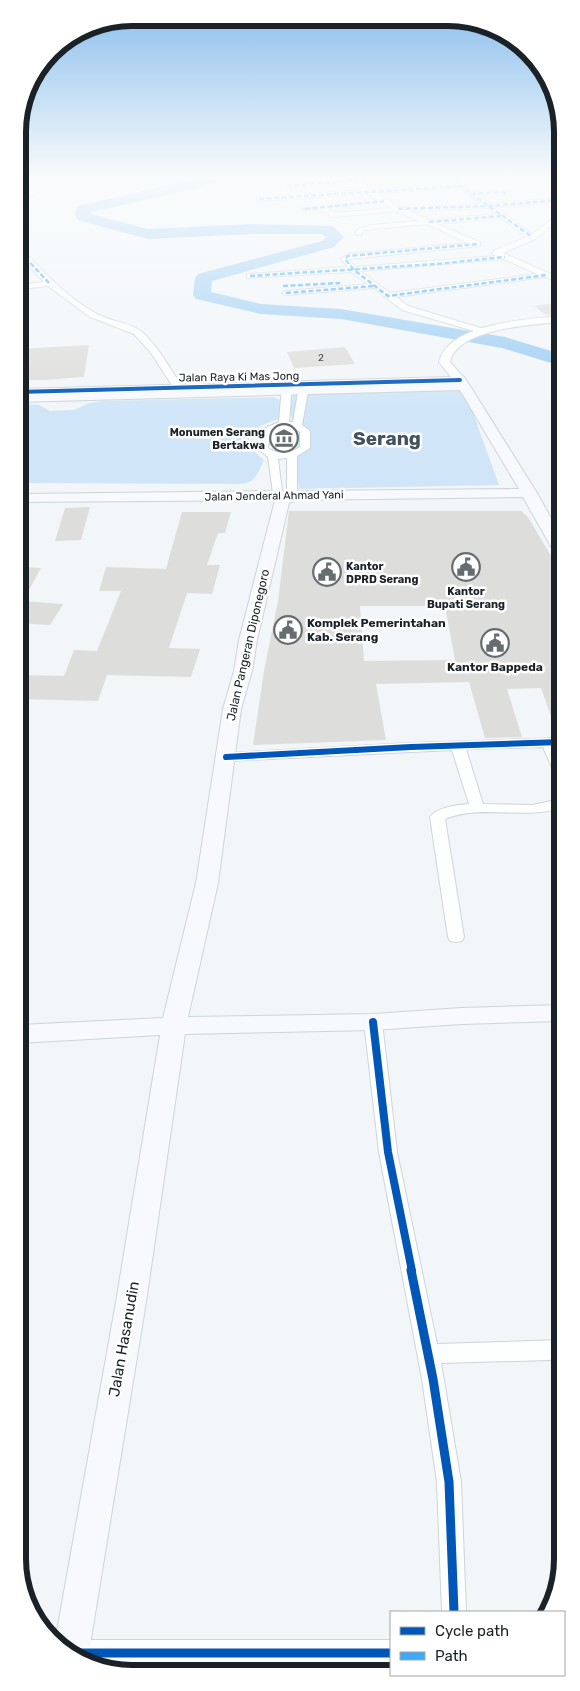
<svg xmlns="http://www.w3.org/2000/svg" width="580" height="1691" viewBox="0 0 580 1691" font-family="Rubik,sans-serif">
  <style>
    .green { fill: #d0e6f8 }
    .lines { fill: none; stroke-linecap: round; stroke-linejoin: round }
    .river { fill: #9bccf3; fill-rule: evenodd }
    .building { fill: #dddddb; fill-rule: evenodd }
    .minor-casing { stroke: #ced4d9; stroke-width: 2 }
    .tertiary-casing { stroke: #ced4d9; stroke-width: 2 }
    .secondary-casing { stroke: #ced4d9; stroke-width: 2 }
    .minor { fill: #fdfefe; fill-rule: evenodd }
    .tertiary { fill: #fdfefe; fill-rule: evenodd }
    .secondary { fill: #f7f9fc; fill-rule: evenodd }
    .quiet { stroke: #3fa9f5; stroke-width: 2.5; stroke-dasharray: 5 2.5; stroke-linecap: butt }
    .cycleway-far3-casing { stroke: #fff; stroke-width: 5.5 }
    .cycleway-far2-casing { stroke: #fff; stroke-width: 9 }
    .cycleway-far1-casing { stroke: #fff; stroke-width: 11 }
    .cycleway-casing { stroke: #fff; stroke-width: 12 }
    .cycleway-far3 { stroke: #0057b8; stroke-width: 4 }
    .cycleway-far2 { stroke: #0057b8; stroke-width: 6 }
    .cycleway-far1 { stroke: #0057b8; stroke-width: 8 }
    .cycleway { stroke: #0057b8; stroke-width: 9 }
    .labels { text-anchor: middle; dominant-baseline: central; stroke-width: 5; stroke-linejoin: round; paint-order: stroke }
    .number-label { font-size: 10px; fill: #4d5256 }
    .far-street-label { font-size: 11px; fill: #1a2127; stroke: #fff }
    .far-poi-label { font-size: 11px; font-weight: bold; fill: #1a2127; stroke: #fff; text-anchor: end }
    .poi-label { font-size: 12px; font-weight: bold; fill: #1a2127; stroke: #fff; text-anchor: start }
    .street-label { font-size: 12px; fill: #1a2127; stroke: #fff }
    .near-street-label { font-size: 15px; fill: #1a2127; stroke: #fff }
    .far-town-label { font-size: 19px; font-weight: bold; fill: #42525f; stroke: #fff }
    .rim { fill: none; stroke: #1a2127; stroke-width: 6 }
  </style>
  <rect width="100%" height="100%" fill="#f2f6f9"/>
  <path class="green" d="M462,382L499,485L299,489L288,385Z
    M273,397L283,401L279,419C264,424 249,428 248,446L264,460C258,473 256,483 240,484L18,483V404L39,405L50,411L74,410L89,403L103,401Z"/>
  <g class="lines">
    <path class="river" d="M208,176H229L227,179L193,189L91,212V214L148,229L253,224L332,226L344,237L334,247L212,281L211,292L261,304L341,309L505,337L561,354V366L502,348L341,319L261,314L196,299L193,295L195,278L198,274L322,241L326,237L322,234H253L148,239L78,220C74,216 74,210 78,206Z"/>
  </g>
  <path class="building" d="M561,302V314L546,315L534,306Z
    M89,345L84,377L45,380H18V349Z
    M345,347L355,364L294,368L287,352Z
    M90,507L81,540L55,541L65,508Z
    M289,511H521L528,517L561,573V736H558L541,688L507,689L522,737L485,738L469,682L376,684L386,740L253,745L264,671L278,601ZM360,606H445L455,660L364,661Z
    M182,512H231L225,533H218L207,565H220L212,594L187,593L169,648L200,649L191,677L107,675L98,701L19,699V675L64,676L74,650L97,651L121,591H99L106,567L166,569Z
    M18,567L41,568L23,601L63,604L50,625L18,623Z"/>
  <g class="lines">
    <defs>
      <path id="minor" d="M73,176H82L18,200V196Z
        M340,176H347L352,179L407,176L404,178L357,182L371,190L455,184L444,176H451L473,192L509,190L512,192L509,194L479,196L490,204L560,198V202L495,207L532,234L560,214V219L535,239L503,253L560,278V283L545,277L396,297L408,306L484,329L485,331L481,333L402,310L374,288L286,295L282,293L286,291L368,284L351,272L247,278V274H250L348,267L341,259L348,254L468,243L427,224L372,229L363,231L361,235L355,234L358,229L372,225L419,221L397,211L332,217L320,209L305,211L302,209L330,204L333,206L327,208L334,213L391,208L368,194L259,201L256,199L259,197L362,190L349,183L287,188L284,186L287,184L344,179ZM460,188L482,204L399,207L377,193ZM487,208L496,214L429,220L408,211ZM501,218L527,237L493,251L492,253L496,256L355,267L349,259L480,246V242L437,224ZM504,259L537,274L390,293L360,271Z
        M18,208L26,213V215L18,213Z
        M18,250H23C46,275 69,299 99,315C112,322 130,322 142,332C159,347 170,369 183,388L181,390H175L151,353L134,334L90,317L48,286L18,289V285L44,282L18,254Z
        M287,383L292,386L289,422H293L299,386L304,383L309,386L302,425L310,431V448L297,456V492L292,495L287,492V458L278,459L282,491L277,494L273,493L268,457L258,449L259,438L263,429L279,422L282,386ZM284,427L294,428L300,432V447C290,453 278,455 268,448L270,434Z
        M561,738V746H556L561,757V776L554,772L543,747L466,749L483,804L532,805L561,799V808C523,820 482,804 445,819L464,937L462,941L456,942L450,941L448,937L430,817C437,807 457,805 469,804L452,750L226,761L219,757L226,753L411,743Z
        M373,1016L379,1018L382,1022L397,1152L437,1344L562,1340V1358L549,1360L441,1363L461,1482L466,1612H442L437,1482L422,1379L379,1152L364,1022L367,1018Z
        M75,1640H391V1666H99L65,1647L66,1644Z"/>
      <path id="tertiary" d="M561,316V322C534,324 456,329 450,362L466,380L460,383L18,395V389L451,377L439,362C448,323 528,319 561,316Z"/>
      <path id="secondary" d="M460,376L464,377L470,386L537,493L561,536V555L555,553L553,550L523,497L297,500L289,503L257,640L252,671L241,709L218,883L188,1017L373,1014L462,1008L561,1005L562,1021L462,1024L373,1030L185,1034L146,1302L89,1651L86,1659L55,1642L116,1302L160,1035L19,1043V1025L163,1018L196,883L223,709L234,671L239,640L275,500L18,502V494L285,491L292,488L299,491L519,489L460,390L18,402V394L455,382L454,380L456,377Z"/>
    </defs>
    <use href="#minor" class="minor-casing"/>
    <use href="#tertiary" class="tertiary-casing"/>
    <use href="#secondary" class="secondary-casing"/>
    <use href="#minor" class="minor"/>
    <use href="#tertiary" class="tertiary"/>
    <use href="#secondary" class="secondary"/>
    <path class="quiet" d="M447,176L532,237
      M287,186L404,176
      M471,194L509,192
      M259,199L461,186
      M305,209L384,201
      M398,209L488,206L560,200
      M429,222L501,216
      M477,244L348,256L345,259L354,270L388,296L546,275
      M20,252L50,284
      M250,276L436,264L505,257
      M283,286L340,283
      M286,293L374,286"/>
    <defs>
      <path id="cycleway-far3" d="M18,392L460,380"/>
      <path id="cycleway-far2" d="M226,757L411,747L561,742"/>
      <path id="cycleway-far1" d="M373,1022L388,1152L412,1271"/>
      <path id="cycleway" d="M411,1270L433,1379L449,1482L454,1612
        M75,1653H391"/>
    </defs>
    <use href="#cycleway-far3" class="cycleway-far3-casing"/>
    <use href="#cycleway-far2" class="cycleway-far2-casing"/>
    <use href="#cycleway-far1" class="cycleway-far1-casing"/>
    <use href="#cycleway" class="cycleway-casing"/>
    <use href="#cycleway-far3" class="cycleway-far3"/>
    <use href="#cycleway-far2" class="cycleway-far2"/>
    <use href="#cycleway-far1" class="cycleway-far1"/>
    <use href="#cycleway" class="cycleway"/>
  </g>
  <linearGradient id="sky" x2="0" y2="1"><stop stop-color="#89beec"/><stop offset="0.43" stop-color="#f9fbfc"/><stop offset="1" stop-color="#f9fbfc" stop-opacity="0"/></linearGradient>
  <rect width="580" height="413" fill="url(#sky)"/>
  <defs>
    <symbol id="museum-ring" viewBox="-11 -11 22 22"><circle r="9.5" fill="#fff" stroke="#666c70" stroke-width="1.5"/><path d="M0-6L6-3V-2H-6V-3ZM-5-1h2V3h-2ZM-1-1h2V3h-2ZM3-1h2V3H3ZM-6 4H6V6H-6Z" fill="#666c70"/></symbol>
    <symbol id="civic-ring" viewBox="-11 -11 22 22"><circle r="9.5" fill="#fff" stroke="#666c70" stroke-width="1.5"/><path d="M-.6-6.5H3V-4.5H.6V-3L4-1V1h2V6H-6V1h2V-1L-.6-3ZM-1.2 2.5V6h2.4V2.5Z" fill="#666c70"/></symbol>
  </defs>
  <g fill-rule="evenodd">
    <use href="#museum-ring" x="268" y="422" width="32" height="32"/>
    <use href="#civic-ring" x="450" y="551" width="32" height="32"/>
    <use href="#civic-ring" x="311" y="556" width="32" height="32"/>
    <use href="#civic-ring" x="272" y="614" width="32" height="32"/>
    <use href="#civic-ring" x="479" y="627" width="32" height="32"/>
  </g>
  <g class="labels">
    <g class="number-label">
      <text x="321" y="358">2</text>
    </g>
    <g class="far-street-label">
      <text transform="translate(239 377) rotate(-1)">Jalan Raya Ki Mas Jong</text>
      <text transform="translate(274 496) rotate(-1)">Jalan Jenderal Ahmad Yani</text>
    </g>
    <g class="far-poi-label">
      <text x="265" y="432">Monumen Serang<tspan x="265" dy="13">Bertakwa</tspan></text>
      <text x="346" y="566" text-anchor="start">Kantor<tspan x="346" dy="13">DPRD Serang</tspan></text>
      <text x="466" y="591" text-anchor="middle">Kantor<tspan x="466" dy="13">Bupati Serang</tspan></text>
    </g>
    <g class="poi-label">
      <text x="307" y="623">Komplek Pemerintahan<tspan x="307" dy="14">Kab. Serang</tspan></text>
      <text x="495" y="667" text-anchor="middle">Kantor Bappeda</text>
    </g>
    <g class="street-label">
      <text transform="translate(248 645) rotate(-77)">Jalan Pangeran Diponegoro</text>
    </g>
    <g class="near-street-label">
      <text transform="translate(124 1339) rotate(-80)">Jalan Hasanudin</text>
    </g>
    <g class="far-town-label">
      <text x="387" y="438">Serang</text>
    </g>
  </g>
  <path d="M0 0H580V1691H0ZM132 26H448A106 106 0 0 1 554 132V1559A106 106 0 0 1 448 1665H132A106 106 0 0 1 26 1559V132A106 106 0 0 1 132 26Z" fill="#fff" fill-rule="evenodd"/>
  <path class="rim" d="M132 26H448A106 106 0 0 1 554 132V1559A106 106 0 0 1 448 1665H132A106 106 0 0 1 26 1559V132A106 106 0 0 1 132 26Z"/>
  <rect x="390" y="1611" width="175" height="65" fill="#ffffff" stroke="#a3a6a9"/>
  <rect x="400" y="1627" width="25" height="8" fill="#0057b8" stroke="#a3a6a9"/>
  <text x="435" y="1636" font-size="15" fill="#1a2127">Cycle path</text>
  <rect x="400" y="1652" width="25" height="8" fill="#3fa9f5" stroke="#a3a6a9"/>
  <text x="435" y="1661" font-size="15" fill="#1a2127">Path</text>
</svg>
